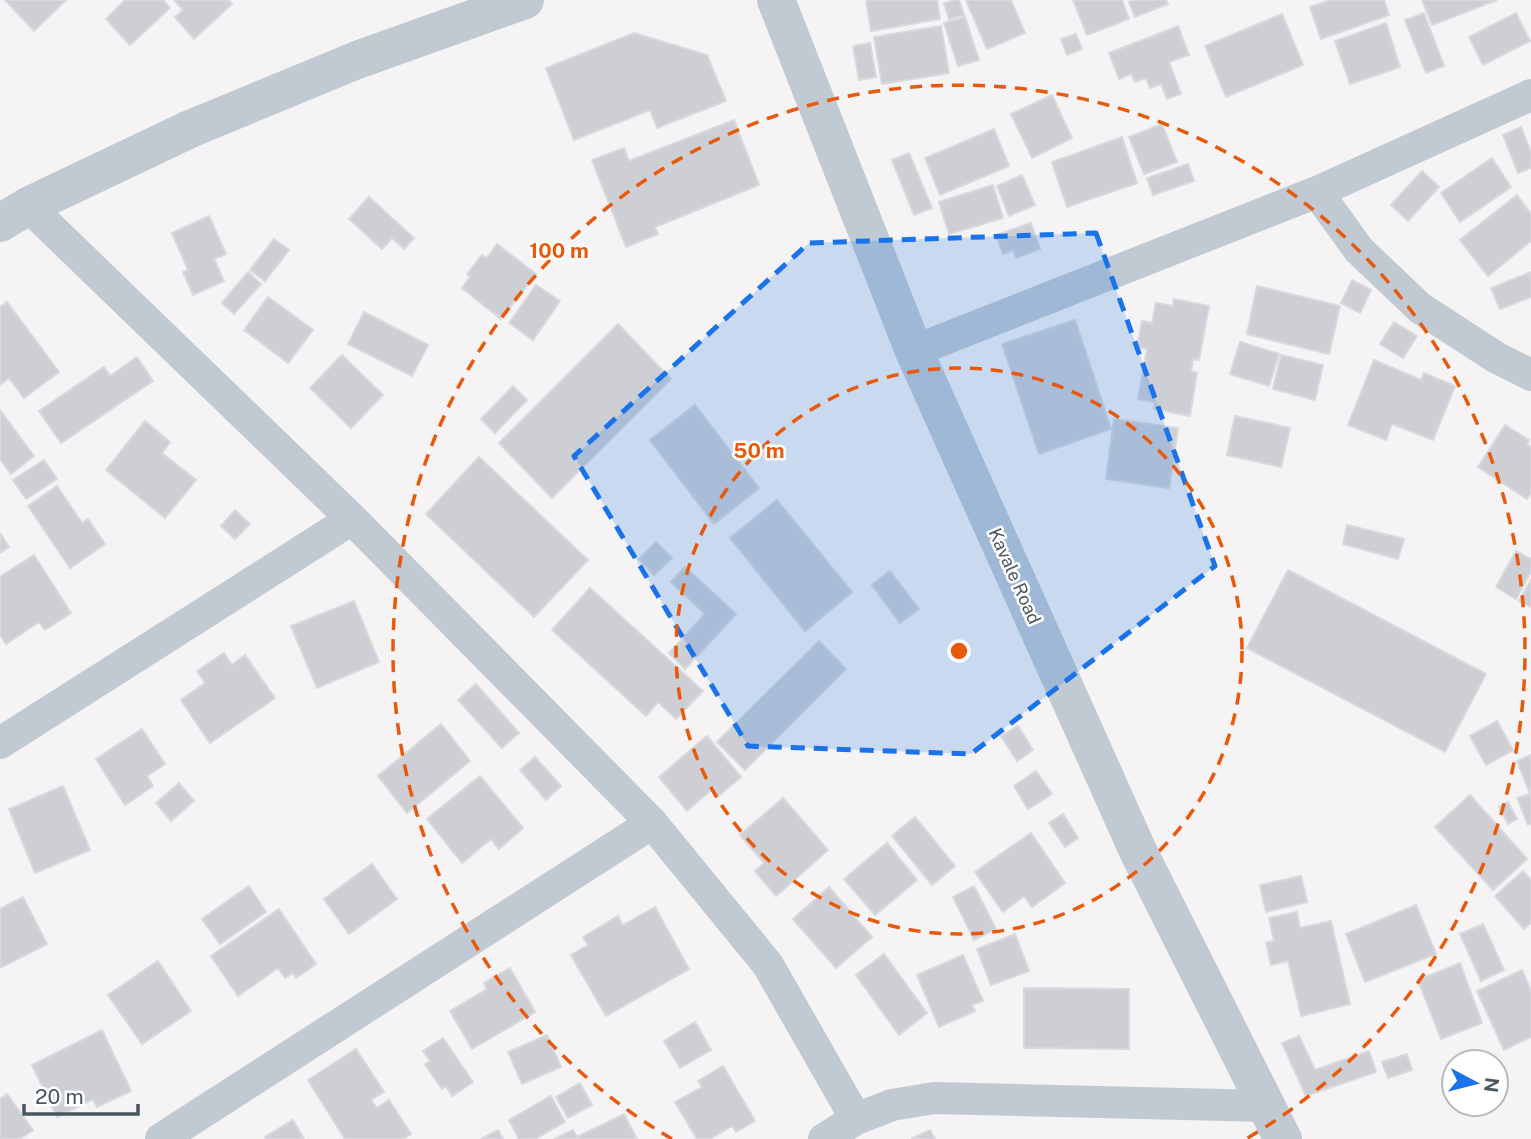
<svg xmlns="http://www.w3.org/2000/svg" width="1531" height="1139" viewBox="0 0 1531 1139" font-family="'Public Sans',sans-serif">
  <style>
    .building { fill: #cdcfd5; stroke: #d7d9de; stroke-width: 2 }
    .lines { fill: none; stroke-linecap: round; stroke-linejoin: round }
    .minor { stroke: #c1cad2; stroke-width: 32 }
    .tertiary { stroke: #c1cad2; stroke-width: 38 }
    .marked { fill: #1a73e8; fill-opacity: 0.2; stroke: #1a73e8; stroke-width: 5; stroke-dasharray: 14 9; stroke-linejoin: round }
    .ring { fill: none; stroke: #e8590c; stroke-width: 3.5; stroke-dasharray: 12 9 }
    .labels { text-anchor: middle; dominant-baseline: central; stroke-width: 5; stroke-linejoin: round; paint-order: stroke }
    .street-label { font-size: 18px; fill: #4a5661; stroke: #fff }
    .centre { fill: #e8590c; stroke: #fff; stroke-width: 3.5 }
    .ring-label { font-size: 21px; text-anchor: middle; font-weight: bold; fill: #e8590c; stroke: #fff; stroke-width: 5; stroke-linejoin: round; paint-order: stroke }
  </style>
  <rect width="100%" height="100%" fill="#f5f3f3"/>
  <path class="building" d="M5,0H66L34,31Z
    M125,0H163L170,8L130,45L106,19Z
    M174,0H228L232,4L194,39L175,17L183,10Z
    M866,0H937L940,19L871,31Z
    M955,0H959L964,15L949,19L944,3Z
    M966,0H1011L1025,33L987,49Z
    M1073,0H1122L1129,19L1087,35Z
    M1136,0H1166L1168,4L1135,17L1129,2Z
    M1331,0H1384L1389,15L1321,39L1310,7Z
    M1422,0H1497L1432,25Z
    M1424,13L1444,66L1426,73L1405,20Z
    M1516,13L1530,41L1483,65L1469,37Z
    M1282,14L1303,65L1226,97L1205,46Z
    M965,17L979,60L958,66L944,23Z
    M1386,23L1400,67L1350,84L1335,41Z
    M941,26L949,73L882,84L874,37Z
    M1178,26L1189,55L1169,62L1181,94L1167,99L1161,84L1150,88L1146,78L1135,82L1131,74L1119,79L1109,53Z
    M634,33L707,55L726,101L657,128L650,110L574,140L546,68Z
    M1076,34L1082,49L1067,55L1061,39Z
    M870,43L876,77L859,80L853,46Z
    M1052,95L1072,138L1032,158L1011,114Z
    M734,120L759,185L655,227L658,234L626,247L592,160L624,148L629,161Z
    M1162,124L1177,162L1144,174L1129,137Z
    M1521,127L1531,152V168L1518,173L1503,135Z
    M994,129L1009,166L940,195L925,158Z
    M1122,137L1137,183L1067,207L1052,162Z
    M909,153L932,208L914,215L892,160Z
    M1492,158L1511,187L1460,222L1441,193Z
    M1188,164L1194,181L1153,195L1147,178Z
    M1422,171L1439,187L1408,221L1391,205Z
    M1022,175L1035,205L1009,216L997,186Z
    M993,185L1003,218L949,234L939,202Z
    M1517,195L1531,214V241L1488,276L1460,240Z
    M369,197L414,238L404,249L392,238L382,249L349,219Z
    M209,216L226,254L214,259L224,281L193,295L183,272L188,270L172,233Z
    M1031,223L1040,249L1016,258L1013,250L1003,254L996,235Z
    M274,239L289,250L265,281L250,270Z
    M497,244L536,274L501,319L462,288L470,277L467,274L482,255L487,258Z
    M248,272L261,284L234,314L222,303Z
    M1531,272V297L1500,309L1491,288Z
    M1352,280L1371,290L1360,313L1341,303Z
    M536,285L560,301L533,340L509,323Z
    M1257,286L1340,306L1329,354L1247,334Z
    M268,297L313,330L288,363L244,330Z
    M1174,299L1209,306L1199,360L1193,359L1191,371L1197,373L1190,416L1154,409L1155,402L1138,399L1147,349L1137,347L1142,321L1152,323L1156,303L1173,306Z
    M7,302L59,372L24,398L9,378L0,385V307Z
    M364,312L428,345L412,376L348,344Z
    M1075,320L1111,429L1039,454L1002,344Z
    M1394,322L1417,336L1403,358L1380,344Z
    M618,324L671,379L552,498L499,443Z
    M1240,342L1279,354L1269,386L1230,374Z
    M342,355L383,395L351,428L310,388Z
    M1281,355L1323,365L1315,400L1273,389Z
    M137,357L153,381L61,443L39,411L104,367L110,376Z
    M1374,360L1421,380L1424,373L1455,386L1433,440L1392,424L1386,440L1348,425Z
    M513,386L527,400L495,433L481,419Z
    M695,405L759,488L714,524L650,440Z
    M0,410L34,456L11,474L0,459Z
    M1235,416L1290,428L1281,467L1227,455Z
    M1114,419L1178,428L1169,488L1106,479Z
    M145,421L170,442L162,453L196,480L165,518L106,470Z
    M1505,425L1529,440L1527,444L1531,447V493L1527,499L1478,467Z
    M479,457L588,560L534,617L426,514Z
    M44,460L57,479L26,499L13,480Z
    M57,486L82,523L88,519L105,544L70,568L28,506Z
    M777,500L852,592L805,631L730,538Z
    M235,510L250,524L235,539L221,526Z
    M1347,525L1404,539L1398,559L1343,544Z
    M0,533L9,547L0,553Z
    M656,542L672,558L654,575L639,559Z
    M1516,551L1531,559V572L1516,599L1496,587Z
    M34,555L71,613L45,630L39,622L6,644L0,635V577Z
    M685,567L736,614L685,669L669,653L705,614L671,582Z
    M1288,570L1486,674L1445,752L1247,648Z
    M890,571L919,609L900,623L872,585Z
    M1531,580V607L1519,601Z
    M590,588L703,691L676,719L658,702L646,716L552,630Z
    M354,601L379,662L317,688L291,626Z
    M819,641L846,669L745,770L717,742Z
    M224,653L232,665L245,655L275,698L210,743L181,700L205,683L197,671Z
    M476,684L519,733L502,748L458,700Z
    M1497,721L1513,750L1486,765L1470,736Z
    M441,724L470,761L407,813L378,776Z
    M1018,726L1033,750L1017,761L1001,736Z
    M142,729L165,764L147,776L153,786L125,805L96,759Z
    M707,736L741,777L717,797L711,790L687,811L659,777Z
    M1531,755V824L1528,825L1517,798L1530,794L1517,761Z
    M535,757L561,786L546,800L520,770Z
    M1036,771L1052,794L1028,809L1014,786Z
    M480,776L523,828L499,849L491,839L462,863L427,819Z
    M179,783L194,801L171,821L156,803Z
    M63,786L90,850L35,873L9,809Z
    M1470,795L1527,859L1493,890L1435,827Z
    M783,798L828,850L776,896L755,871L764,863L740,835Z
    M1508,802L1517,819L1508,824L1499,807Z
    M1063,814L1078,838L1065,847L1049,823Z
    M915,817L955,866L932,885L892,836Z
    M1031,833L1065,883L1032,907L1024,896L1003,912L975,872Z
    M887,843L917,880L875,915L844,879Z
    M372,864L397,899L349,934L324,899Z
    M1523,871L1531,880V923L1524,929L1495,896Z
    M1301,876L1307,902L1266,912L1260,885Z
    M249,886L266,912L220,944L202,919Z
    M974,886L996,929L974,940L953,897Z
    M829,887L872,937L836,968L793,919Z
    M23,897L47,944L0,968V909Z
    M1416,905L1436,954L1365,982L1346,934Z
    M655,907L689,969L606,1016L571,955L588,945L583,937L618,916L623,925Z
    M279,909L316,964L296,978L293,973L285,978L278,968L238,996L211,956Z
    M1297,912L1300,928L1331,921L1350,1004L1301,1016L1288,961L1271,965L1266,943L1274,941L1269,918Z
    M1483,924L1504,970L1481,981L1460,934Z
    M1015,934L1029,971L991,985L977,949Z
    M884,954L927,1013L899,1035L856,975Z
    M963,955L983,1001L972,1005L975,1011L939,1027L917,975Z
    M158,961L191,1011L142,1044L108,995Z
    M1460,963L1482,1023L1441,1039L1418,980Z
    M510,968L535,1012L472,1049L450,1011L487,989L484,983Z
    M1522,970L1531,990V1037L1504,1050L1477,991Z
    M1024,988L1129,989V1049L1024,1048Z
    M695,1022L711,1050L680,1068L664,1041Z
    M102,1030L131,1091L97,1107L93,1099L57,1117L32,1065Z
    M547,1035L561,1067L522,1084L508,1052Z
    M1299,1036L1315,1070L1369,1051L1376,1072L1306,1096L1282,1043Z
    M443,1038L473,1082L452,1096L446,1086L442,1089L425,1064L430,1061L423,1051Z
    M356,1049L384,1092L371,1100L377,1108L389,1100L411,1134L403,1139H345L308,1080Z
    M1407,1054L1412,1070L1388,1078L1382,1062Z
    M723,1066L755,1121L736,1132L732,1126L710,1139H697L675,1102L702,1087L698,1081Z
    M580,1083L592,1105L568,1118L556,1097Z
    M7,1094L33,1130L20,1139H0V1099Z
    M551,1096L565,1122L535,1139H519L509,1120Z
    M624,1114L637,1139H554L573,1130L577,1137Z
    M293,1120L304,1139H266L265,1137Z
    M498,1130L503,1139H481Z
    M930,1130L935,1139H911Z"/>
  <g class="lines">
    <path class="minor" d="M1317,192L1359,250L1420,308L1497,358L1531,375
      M28,206L352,519L652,823L768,965L856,1119
      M914,351L1317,192L1531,95
      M0,743L352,519
      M161,1139L652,823
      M824,1139L856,1119L892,1105L934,1098L1266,1106"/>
    <path class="tertiary" d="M776,0L914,351L1138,851L1283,1139
      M0,223L28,206L190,129L357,60L525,0"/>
  </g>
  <path class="marked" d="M1096,233L1215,566L971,754L748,746L574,456L809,243Z"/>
  <g class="ring">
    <circle cx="959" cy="651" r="283"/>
    <path d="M672 1139A566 566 0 1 1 1246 1139"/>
  </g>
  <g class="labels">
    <g class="street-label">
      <text transform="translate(1015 576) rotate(66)">Kavale Road</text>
    </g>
  </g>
  <circle cx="959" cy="651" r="10" class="centre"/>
  <g class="ring-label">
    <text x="559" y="258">100 m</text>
    <text x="759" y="458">50 m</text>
  </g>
  <g transform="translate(1475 1083) rotate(97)"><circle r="33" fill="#ffffff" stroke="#b7bbc0" stroke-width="2"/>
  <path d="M0-5L12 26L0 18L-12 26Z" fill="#1a73e8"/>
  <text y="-10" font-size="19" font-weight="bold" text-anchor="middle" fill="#4a5661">N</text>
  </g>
  <path d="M24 1104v10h114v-10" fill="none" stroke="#4a5661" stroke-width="3.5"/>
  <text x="35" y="1104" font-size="21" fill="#4a5661" stroke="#ffffff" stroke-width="5" paint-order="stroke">20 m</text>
</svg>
